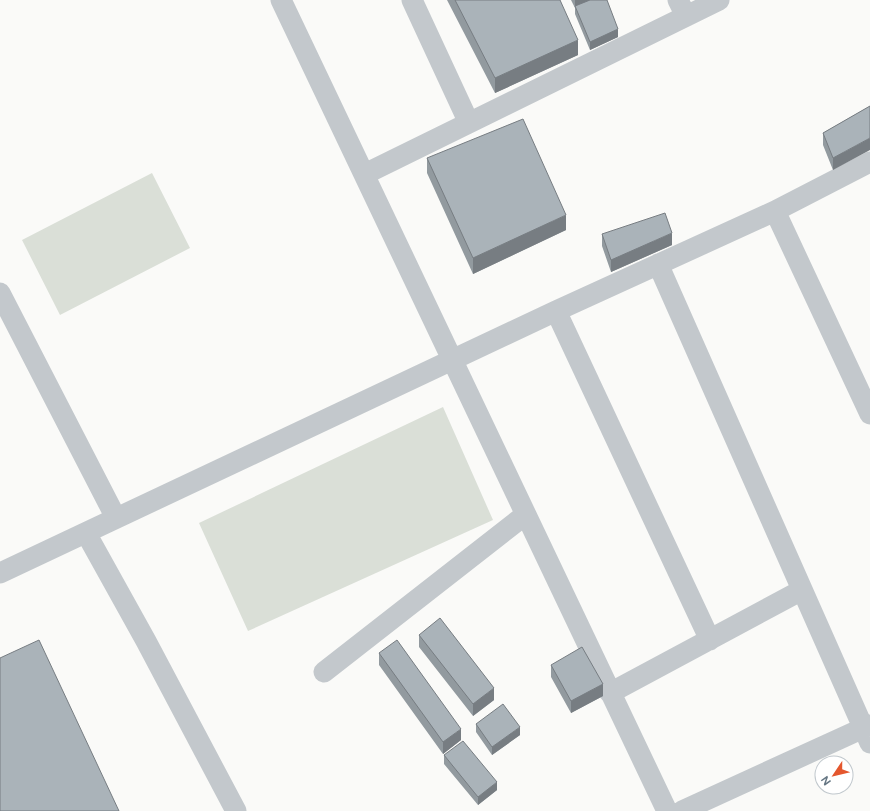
<svg xmlns="http://www.w3.org/2000/svg" width="870" height="811" viewBox="0 0 870 811" font-family="Figtree,sans-serif">
  <style>
    .green { fill: #dadfd7 }
    .lines { fill: none; stroke-linecap: round; stroke-linejoin: round }
    .minor { stroke: #c3c8cc; stroke-width: 21 }
    .wall { fill: #929a9f }
    .shaded-wall { fill: #777d82 }
    .building { fill: #aab3b9; stroke: #777d82 }
  </style>
  <rect width="100%" height="100%" fill="#fafaf8"/>
  <path class="green" d="M152,173L190,248L60,315L22,240Z
    M443,407L493,520L248,631L199,523Z"/>
  <g class="lines">
    <path class="minor" d="M281,0L667,811
      M412,0L469,123
      M678,0L686,16
      M365,174L719,0
      M775,211L870,414
      M658,264L870,743
      M0,293L116,518
      M556,311L710,640
      M86,533L146,641L236,811
      M0,573L556,311L775,211L870,162
      M324,672L525,515
      M610,693L802,590
      M682,811L870,725"/>
  </g>
  <path class="wall" d="M447,0H560L578,55L495,93Z
    M571,0H607L618,37L590,50L575,14V8Z
    M870,106L833,170L823,145V133Z
    M427,158L566,230L473,274L427,173Z
    M602,234L672,245L611,272L602,246Z
    M419,635L494,700L473,716L419,647Z
    M379,653L461,740L443,754L379,665Z
    M551,665L603,696L571,713L551,677Z
    M476,724L520,735L492,755L476,732Z
    M444,755L497,790L478,805L444,764Z"/>
  <path class="shaded-wall" d="M575,0H593L575,6V8Z
    M618,29V37L590,50V42Z
    M578,40V55L495,93V78Z
    M870,138V150L833,170V158Z
    M566,215V230L473,274V258Z
    M672,233V245L611,272V260Z
    M603,684V696L571,713V701Z
    M494,688V700L473,716V704Z
    M520,727V735L492,755V747Z
    M461,729V740L443,754V742Z
    M497,782V790L478,805V797Z"/>
  <path class="building" d="M455,0H560L578,40L495,78Z
    M590,0H607L618,29L590,42L575,6Z
    M870,106V138L833,158L823,133Z
    M523,119L566,215L473,258L427,158Z
    M665,213L672,233L611,260L602,234Z
    M440,618L494,688L473,704L419,635Z
    M39,640L119,811H0V658Z
    M397,640L461,729L443,742L379,653Z
    M582,647L603,684L571,701L551,665Z
    M503,704L520,727L492,747L476,724Z
    M463,741L497,782L478,797L444,755Z"/>
  <g transform="translate(834 775) rotate(235)"><circle r="19" fill="#ffffff" stroke="#c1c8cd"/>
  <path d="M0-3L7 15L0 10L-7 15Z" fill="#e4572e"/>
  <text y="-6" font-size="11" font-weight="bold" text-anchor="middle" fill="#657683">N</text>
  </g>
</svg>
